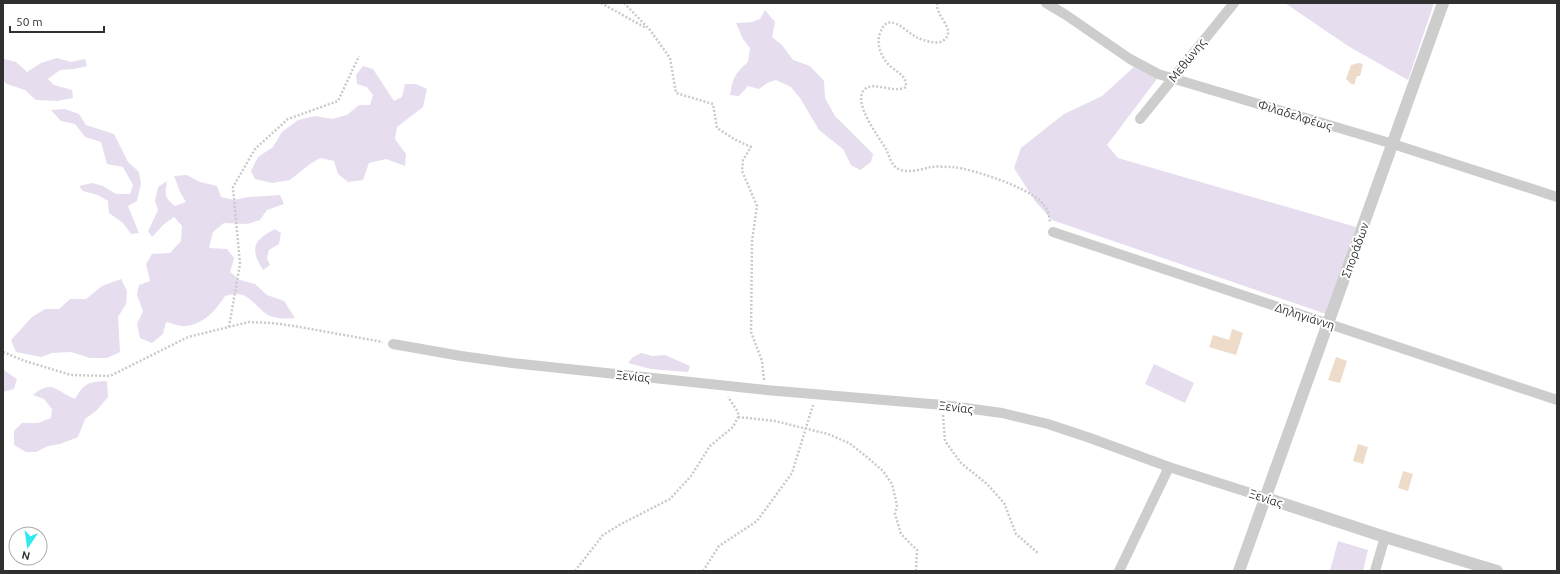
<svg xmlns="http://www.w3.org/2000/svg" width="1560" height="574" viewBox="0 0 1560 574" font-family="Ubuntu,sans-serif">
  <style>
    .green { fill: #e6ddee }
    .water { fill: #eedbc9 }
    .lines { fill: none; stroke-linecap: round; stroke-linejoin: round }
    .path { stroke: #cacaca; stroke-width: 2.5; stroke-dasharray: 2 2; stroke-linecap: butt }
    .minor { stroke: #cdcdcd; stroke-width: 10 }
    .tertiary { stroke: #cdcdcd; stroke-width: 12 }
    .labels { text-anchor: middle; dominant-baseline: central; stroke-width: 4; stroke-linejoin: round; paint-order: stroke }
    .street-label { font-size: 12px; fill: #303030; stroke: #fff }
  </style>
  <rect width="100%" height="100%" fill="#fff"/>
  <path class="green" d="M1285,3H1434L1408,80L1348,46Z
    M765,10L775,22L772,37L782,45L793,60L810,66L824,81L825,98L835,116L873,154L871,162L860,170L851,165L843,149L819,130L800,98L791,87L776,80L767,83L759,89L748,86L739,96L730,95C733,78 735,73 748,62L750,48L743,39L736,23L752,22L760,19Z
    M57,58L71,62L85,59L87,66L74,69L60,70L48,79L54,85L72,90L73,98L57,101L36,100L25,90L7,84L3,81L4,59L16,62L27,72L41,63Z
    M363,66L373,69L394,101L402,97L405,84H416L427,89L423,107L397,127L395,139L406,154L405,166L386,159L369,163L363,180L348,182L338,174L334,161L320,158L310,164L290,180L272,183L255,179L251,171L258,157L273,147L282,132L298,120L315,116L332,119L347,115L359,105H370L373,95L367,87L357,84L356,75Z
    M1134,67L1157,79L1107,145L1118,158L1356,227L1326,314L1052,220L1035,201L1014,168L1021,148L1064,114L1102,96Z
    M65,109L79,114L86,125L114,134L128,162L139,172L141,184L137,201L128,206L139,233L131,234L123,223L109,213L108,201L98,195L83,191L79,186L92,183L103,186L116,194H130L133,185L123,167L107,164L101,142L85,137L75,124L61,121L51,110Z
    M187,175L200,182L217,186L221,197L234,200L248,197L280,195L284,204L267,210L260,220L247,224L224,223L213,232L209,248L227,249L234,258L230,272L240,280L255,284L267,295L284,301L295,318C287,319 272,319 265,313C250,301 247,289 225,296C216,310 203,325 185,326C180,327 172,323 166,322L163,334L152,343L140,338L137,324L143,311L137,295L139,285L150,281L146,264L152,254L170,253L181,241L182,226L174,217L163,225L152,237L148,231L158,210L155,201L158,187L167,181C165,194 164,198 175,206L186,202L180,192L174,176Z
    M275,229L281,233L279,244L269,250L267,258L270,265L263,270C249,248 254,240 275,229Z
    M121,279L127,291L126,304L118,317L120,352L107,358H90L71,352L52,353L41,357L16,352L11,340L32,317L45,309H59L70,299H86L102,286Z
    M641,353L653,356L665,355L690,366L688,372L651,369L628,363L633,357Z
    M1154,364L1194,383L1185,403L1145,384Z
    M3,365L5,371L17,379L14,389L3,392Z
    M107,381L108,397L96,411L85,419L78,437L60,444L48,446L36,452H26L14,445V431L22,423H38L51,418L52,409L44,399L33,395C53,379 55,391 75,399C85,382 89,382 107,381Z
    M1338,541L1368,550L1363,571H1330Z"/>
  <path class="water" d="M1359,63L1363,64L1360,76H1357L1354,85L1350,83L1346,79L1351,65Z
    M1232,329L1243,333L1236,355L1209,347L1213,335L1229,340Z
    M1336,357L1347,361L1340,383L1328,380Z
    M1358,444L1368,447L1363,464L1353,461Z
    M1403,471L1413,474L1408,491L1398,488Z"/>
  <g class="lines">
    <path class="path" d="M601,3L646,28
      M624,3L650,30L670,58L676,93L713,104L717,128L734,139L751,147L743,160L742,171L757,206L752,241L751,332L762,361L764,380
      M937,3C936,15 950,25 948,34C947,38 944,41 940,42C934,44 922,40 916,37C905,31 888,10 880,33C876,44 881,57 889,65C896,72 907,75 906,87C893,94 875,81 865,89C851,101 879,137 886,149C890,157 891,167 901,170C911,173 922,169 931,167C938,166 946,167 953,167C973,169 1026,187 1040,201C1047,207 1049,214 1050,222
      M229,327L240,264L233,187L255,149L288,119L338,101L359,56
      M3,352L25,361L71,375L110,376L188,337L249,322L272,323L294,326L383,342
      M943,415L945,441L961,463L987,484L1004,503L1016,534L1039,554
      M738,417L775,421L828,434L849,443L867,457L883,471L892,484L897,505L895,514L901,534L917,550L916,571
      M575,571L603,535L621,524L670,499L691,476L710,446L733,427L738,417V412L728,397
      M703,571L719,546L757,521L792,473L813,405"/>
    <path class="minor" d="M1046,3L1066,15L1130,59L1158,74L1393,144L1557,197
      M1140,119L1234,3
      M1053,232L1557,400
      M393,344L461,356L512,363L766,390L943,405L1002,413L1048,424L1090,438L1169,467L1266,498
      M1119,571L1169,467
      M1375,571L1385,537"/>
    <path class="tertiary" d="M1266,498L1385,537L1497,571
      M1239,571L1443,3"/>
  </g>
  <g class="labels">
    <g class="street-label">
      <text transform="translate(1187 60) rotate(-51)">Μεθώνης</text>
      <text transform="translate(1295 115) rotate(17)">Φιλαδελφέως</text>
      <text transform="translate(1355 250) rotate(-70)">Σποράδων</text>
      <text transform="translate(1305 316) rotate(18)">Δηληγιάννη</text>
      <text transform="translate(633 376) rotate(6)">Ξενίας</text>
      <text transform="translate(956 407) rotate(7)">Ξενίας</text>
      <text transform="translate(1266 498) rotate(18)">Ξενίας</text>
    </g>
  </g>
  <rect width="1560" height="574" fill="none" stroke="#303030" stroke-width="8"/>
  <g transform="translate(28 546) rotate(193)"><circle r="19" fill="#ffffff" stroke="#acacac"/>
  <path d="M0-3L7 15L0 10L-7 15Z" fill="#2ceaed"/>
  <text y="-6" font-size="11" font-weight="bold" text-anchor="middle" fill="#303030">N</text>
  </g>
  <path d="M10 26v6h94v-6" fill="none" stroke="#303030" stroke-width="2"/>
  <text x="16" y="26" font-size="12" fill="#303030" stroke="#ffffff" stroke-width="3" paint-order="stroke">50 m</text>
</svg>
